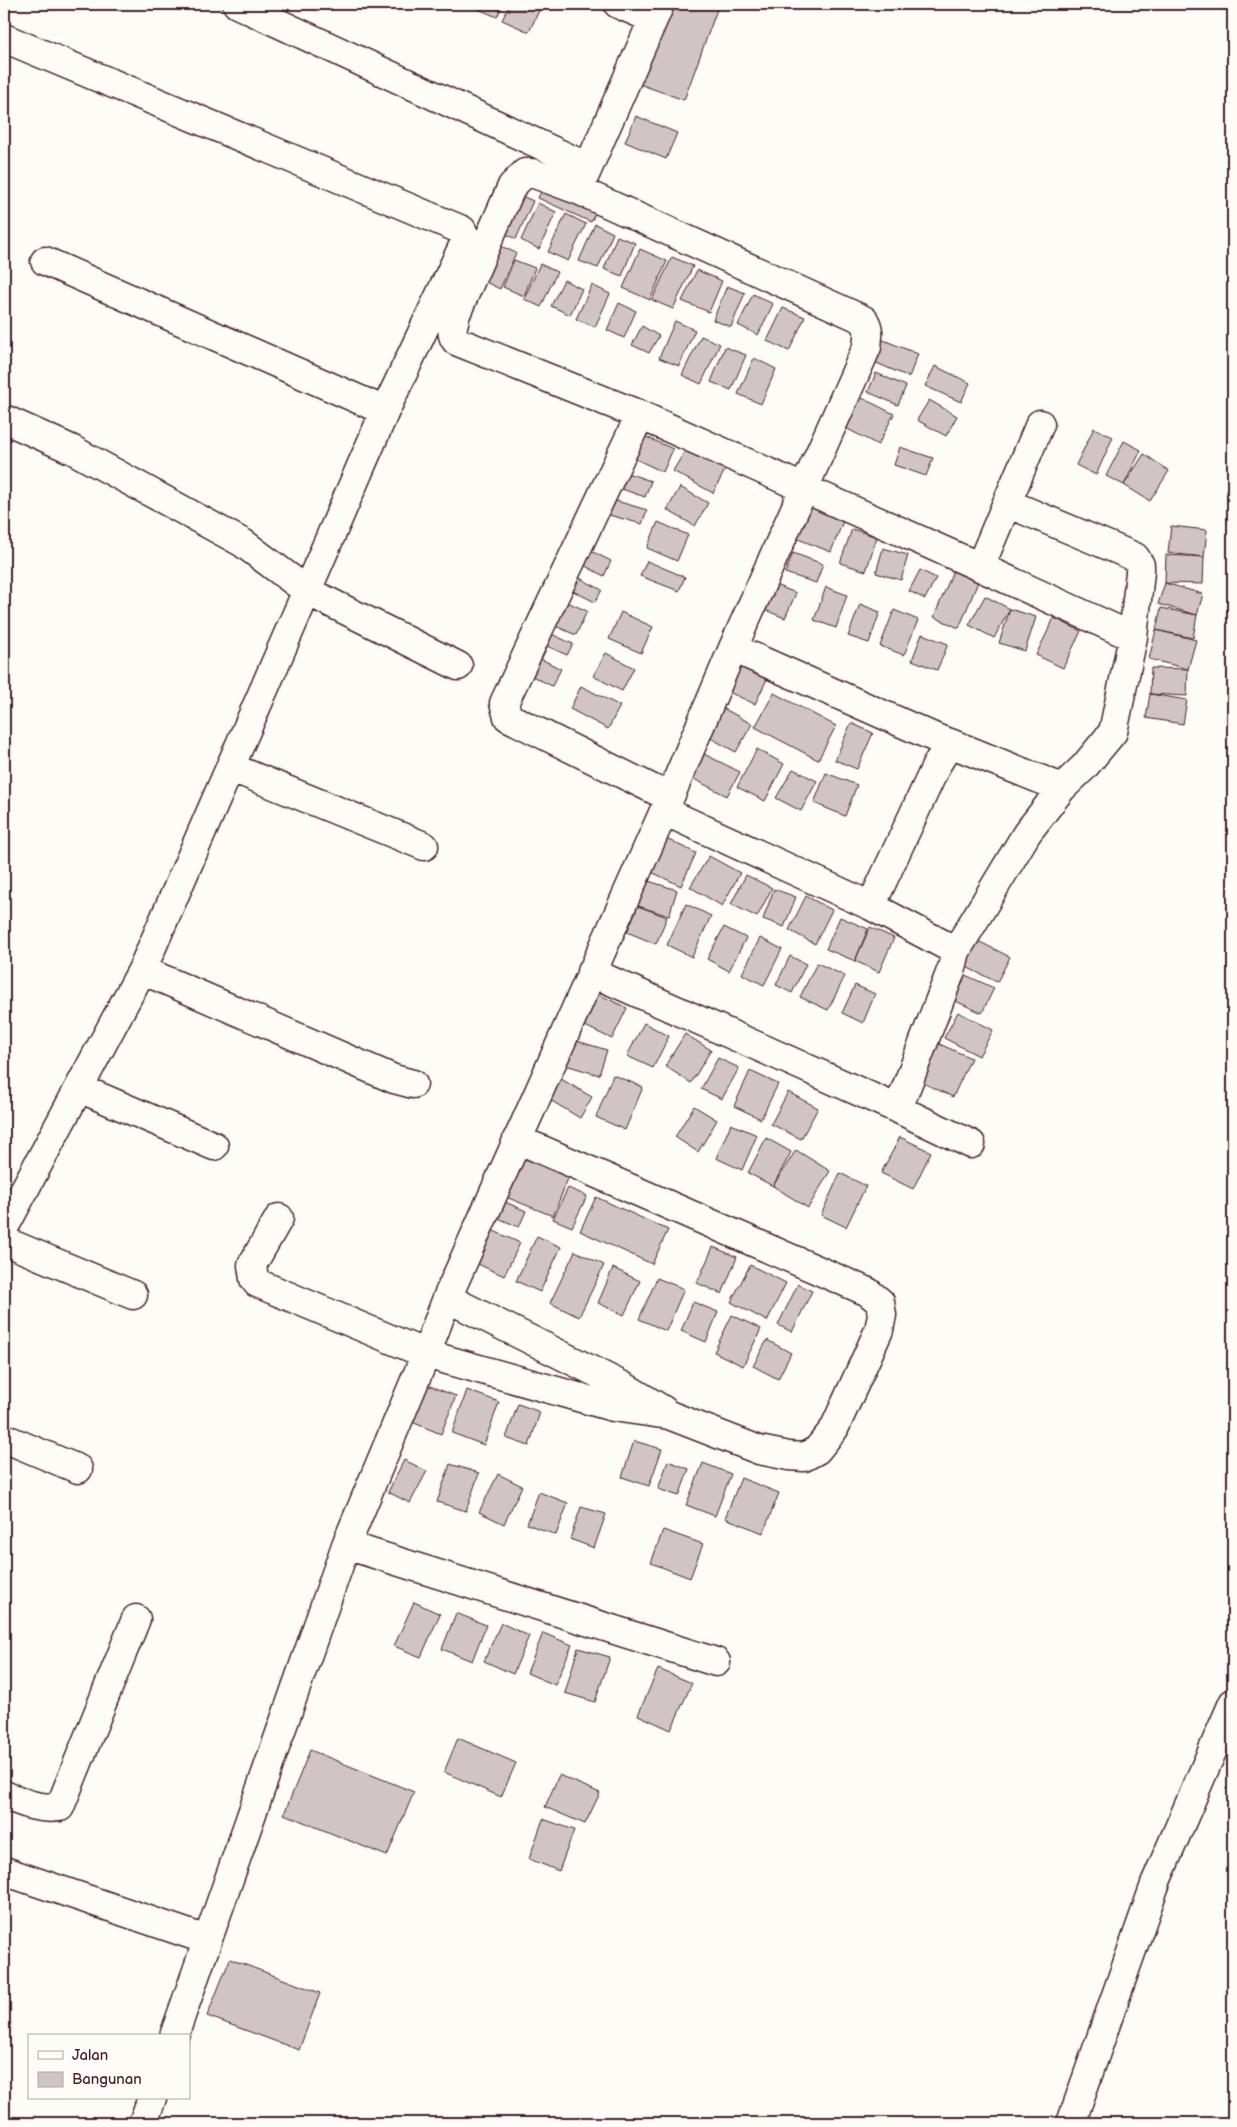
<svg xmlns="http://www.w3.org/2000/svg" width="1237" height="2127" viewBox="0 0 1237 2127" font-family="'Balsamiq Sans',sans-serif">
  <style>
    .building { fill: #d0c5c4; stroke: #4a1f2b }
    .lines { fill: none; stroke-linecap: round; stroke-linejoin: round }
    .minor-casing { stroke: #4a1f2b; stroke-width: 31 }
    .minor { stroke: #fdfcf7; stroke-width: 28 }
  </style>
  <rect width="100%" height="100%" fill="#fdfcf7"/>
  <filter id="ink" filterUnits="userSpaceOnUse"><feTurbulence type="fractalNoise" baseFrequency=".02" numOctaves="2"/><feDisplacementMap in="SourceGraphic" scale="10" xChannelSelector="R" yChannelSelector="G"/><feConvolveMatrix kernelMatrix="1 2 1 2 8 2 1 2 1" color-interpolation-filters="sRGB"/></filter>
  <g filter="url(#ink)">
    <path class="building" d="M472,4H503L497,17L471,6Z
      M510,4H542L529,32L502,20Z
      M668,4H719L684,100L639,84Z
      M636,116L677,133L666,159L625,142Z
      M547,179L600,203L591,222L538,198Z
      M513,192L533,201L516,239L495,229Z
      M538,203L556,212L539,249L521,240Z
      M566,214L586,224L568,261L548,252Z
      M595,224L613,233L598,268L579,261Z
      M617,236L635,243L622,276L604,269Z
      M490,241L516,253L500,289L473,276Z
      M640,249L667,261L650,300L623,288Z
      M672,257L693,266L673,309L652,300Z
      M514,260L535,268L524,296L503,287Z
      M540,264L557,272L541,307L524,299Z
      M697,270L722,281L709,312L682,301Z
      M564,280L582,289L570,315L551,306Z
      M592,285L610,294L595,327L576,319Z
      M727,286L745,293L731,327L713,320Z
      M753,294L773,304L758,335L738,325Z
      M619,303L636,311L624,338L607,330Z
      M783,308L805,317L789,351L767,341Z
      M675,321L695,330L679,366L659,358Z
      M642,326L659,336L649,353L632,345Z
      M701,336L720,344L701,384L682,375Z
      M881,339L918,354L909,377L872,361Z
      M725,347L746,355L731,390L711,382Z
      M754,358L776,369L761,404L738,394Z
      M935,366L970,383L961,402L925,386Z
      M876,373L906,386L898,405L868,392Z
      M858,396L894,414L878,445L842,426Z
      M929,400L957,416L946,436L917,420Z
      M1094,428L1113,437L1096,475L1076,465Z
      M633,431L673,449L663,472L623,453Z
      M1124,441L1141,450L1124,485L1106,476Z
      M900,447L933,458L926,476L894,465Z
      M686,449L725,470L713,493L673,471Z
      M1144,454L1169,471L1150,501L1124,485Z
      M615,469L651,481L645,497L610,485Z
      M680,487L708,503L695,526L667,510Z
      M603,497L647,510L642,524L598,512Z
      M808,501L845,516L831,552L793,537Z
      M658,522L688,535L677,561L647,548Z
      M1171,526L1207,530L1204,557L1168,553Z
      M852,529L877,537L866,571L840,563Z
      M581,546L611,561L604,576L574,560Z
      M883,548L908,555L901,580L876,573Z
      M793,553L823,564L816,583L785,573Z
      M1166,555L1204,557L1203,584L1165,583Z
      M647,561L685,577L679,591L640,576Z
      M920,570L936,578L925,599L909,591Z
      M953,571L978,582L959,628L934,617Z
      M572,574L602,590L595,602L565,587Z
      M770,583L796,593L785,618L760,608Z
      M1165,583L1203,594L1197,615L1158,604Z
      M826,587L847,595L836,628L814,620Z
      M985,596L1010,609L994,638L969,625Z
      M565,601L587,611L576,635L553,625Z
      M860,604L880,612L869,643L848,636Z
      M1161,608L1197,615L1193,638L1156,630Z
      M1010,609L1036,617L1025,651L999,643Z
      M894,610L918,620L904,655L880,646Z
      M621,612L653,627L641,653L609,639Z
      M1054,618L1081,631L1063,668L1036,655Z
      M1156,630L1196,640L1188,669L1149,659Z
      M545,631L573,644L567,655L540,643Z
      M922,634L948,644L937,670L912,660Z
      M606,653L634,668L622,691L593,676Z
      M533,655L561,669L552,686L524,672Z
      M734,664L767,679L755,704L722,689Z
      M1151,668L1188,669L1187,696L1150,694Z
      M581,686L620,706L608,729L570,709Z
      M774,693L836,726L818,760L755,727Z
      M1150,694L1187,700L1183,724L1146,718Z
      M721,707L752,724L736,752L705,735Z
      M851,723L873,733L857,769L835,760Z
      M757,749L784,764L765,801L737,787Z
      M698,751L740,772L727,796L686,775Z
      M793,769L817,781L801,811L776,798Z
      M826,773L857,785L845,816L814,803Z
      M660,836L696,853L681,886L645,869Z
      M709,856L740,873L722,906L690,887Z
      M746,875L772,888L757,917L731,904Z
      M645,880L677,890L669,916L638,906Z
      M774,889L796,897L784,927L763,919Z
      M806,896L832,910L815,944L789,930Z
      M686,904L711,916L692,957L667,945Z
      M638,906L667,917L656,944L627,932Z
      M840,917L868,929L855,961L826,949Z
      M724,927L746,938L729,971L707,959Z
      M870,927L894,938L879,972L855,961Z
      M760,938L782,949L764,985L742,974Z
      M976,940L1010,957L997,982L964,966Z
      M790,956L806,964L792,993L776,985Z
      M817,963L845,976L828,1010L800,997Z
      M963,974L994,988L982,1013L951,999Z
      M855,985L875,994L863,1023L842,1013Z
      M598,994L627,1008L612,1039L583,1025Z
      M958,1012L993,1030L979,1056L944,1038Z
      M644,1023L669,1036L653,1068L627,1056Z
      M685,1034L711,1050L691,1083L665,1066Z
      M567,1038L607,1050L599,1075L559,1063Z
      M937,1043L971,1058L953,1097L919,1081Z
      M718,1058L739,1068L722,1099L701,1089Z
      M750,1071L778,1084L761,1119L734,1106Z
      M613,1075L643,1087L625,1130L596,1117Z
      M561,1079L592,1097L580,1118L550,1100Z
      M788,1092L818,1108L801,1139L771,1124Z
      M694,1106L717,1120L698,1152L675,1137Z
      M731,1124L757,1135L742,1170L716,1158Z
      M900,1137L931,1152L913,1189L881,1173Z
      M766,1138L791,1152L773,1186L748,1173Z
      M514,1149L571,1171L553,1216L496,1193Z
      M796,1150L830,1171L808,1208L773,1186Z
      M840,1173L866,1186L846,1227L821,1215Z
      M568,1188L587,1196L572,1227L553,1219Z
      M596,1197L668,1230L652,1264L580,1231Z
      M505,1202L526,1211L519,1227L498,1218Z
      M483,1226L520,1243L504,1276L467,1259Z
      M537,1236L561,1247L540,1292L516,1281Z
      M713,1247L737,1257L722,1294L697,1283Z
      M575,1251L604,1265L579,1317L550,1303Z
      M750,1265L786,1283L767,1321L731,1302Z
      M613,1268L640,1281L624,1315L598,1303Z
      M657,1278L684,1289L666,1331L639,1319Z
      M798,1284L812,1291L792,1332L778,1325Z
      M693,1302L718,1312L706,1342L681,1331Z
      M732,1315L761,1329L743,1366L714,1352Z
      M767,1340L791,1353L778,1379L753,1366Z
      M422,1383L456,1396L441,1434L407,1420Z
      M467,1390L499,1402L484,1445L452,1433Z
      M518,1404L540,1412L529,1446L506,1438Z
      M634,1441L662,1449L649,1486L622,1477Z
      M404,1460L427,1471L410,1503L388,1492Z
      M668,1461L689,1469L679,1496L658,1489Z
      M703,1463L731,1474L715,1516L686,1505Z
      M450,1464L479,1473L466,1511L437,1502Z
      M498,1474L522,1486L504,1524L479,1512Z
      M741,1478L779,1493L763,1533L725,1518Z
      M539,1492L568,1503L556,1535L527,1524Z
      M581,1507L606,1514L594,1548L570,1539Z
      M663,1530L703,1544L690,1578L651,1563Z
      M414,1602L440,1614L421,1657L394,1646Z
      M456,1613L486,1625L472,1661L442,1649Z
      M501,1623L529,1636L513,1674L484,1661Z
      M543,1633L572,1645L555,1685L527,1673Z
      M578,1648L610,1657L595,1702L565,1693Z
      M658,1669L692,1683L671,1730L638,1715Z
      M458,1738L516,1763L501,1797L444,1772Z
      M310,1750L414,1792L387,1856L284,1814Z
      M559,1775L600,1793L585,1824L545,1807Z
      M543,1819L574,1830L559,1871L529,1859Z
      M230,1959L320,1993L299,2050L207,2016Z"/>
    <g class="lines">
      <defs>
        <path id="minor" d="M237,4L588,167
          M618,4L653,19
          M4,38L462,230L465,236L464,244L385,411L142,970L4,1228
          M581,184L660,4
          M45,261L385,411
          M640,415L504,703L508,717L669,797
          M4,419L73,450L243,543L307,591L458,666
          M980,567L1040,424
          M733,648L938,739L950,743L1062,788
          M230,767L424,846
          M664,811L871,906L956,951L952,968L898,1109L971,1144
          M871,906L937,764L950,743
          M956,951L1027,833L1062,788L1084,767L1113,732L1133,637L1140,572V565L1135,557L1007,503
          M142,970L394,1079L413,1084
          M591,972L898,1109
          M79,1088L214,1146
          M279,1218L252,1265L254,1279L257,1283L426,1354L613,1407L669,1415L759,1450L789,1456L804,1457L817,1450L834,1429L879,1330L882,1315L880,1302L868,1292L517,1139
          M4,1241L133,1295
          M447,1298L625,1387L663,1410
          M4,1438L78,1469
          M346,1545L716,1662
          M4,1795C24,1803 39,1810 60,1807L136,1619
          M4,1871L207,1940
          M174,2036L346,1545L426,1354L447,1298L664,811L733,648L867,347C868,337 870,329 864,320L578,190L532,173H525L512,186L456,314C454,324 449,332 456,341L640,415L980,567L1133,637
          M143,2123L152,2098
          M1071,2123L1157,1879L1233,1703"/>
      </defs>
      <use href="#minor" class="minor-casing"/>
      <use href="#minor" class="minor"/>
    </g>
  </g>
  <rect width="1237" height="2127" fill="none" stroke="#fdfcf7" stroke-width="20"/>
  <rect x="10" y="10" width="1217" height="2107" fill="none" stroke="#4a1f2b" stroke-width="2" filter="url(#ink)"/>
  <rect x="28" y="2034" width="162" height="65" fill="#fdfcf7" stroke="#b5a4a5"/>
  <rect x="38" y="2051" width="25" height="8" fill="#fdfcf7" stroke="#b5a4a5"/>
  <text x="72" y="2060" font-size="15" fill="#4a1f2b">Jalan</text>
  <rect x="38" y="2072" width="25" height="15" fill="#d0c5c4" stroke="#b5a4a5"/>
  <text x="72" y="2084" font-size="15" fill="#4a1f2b">Bangunan</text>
</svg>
